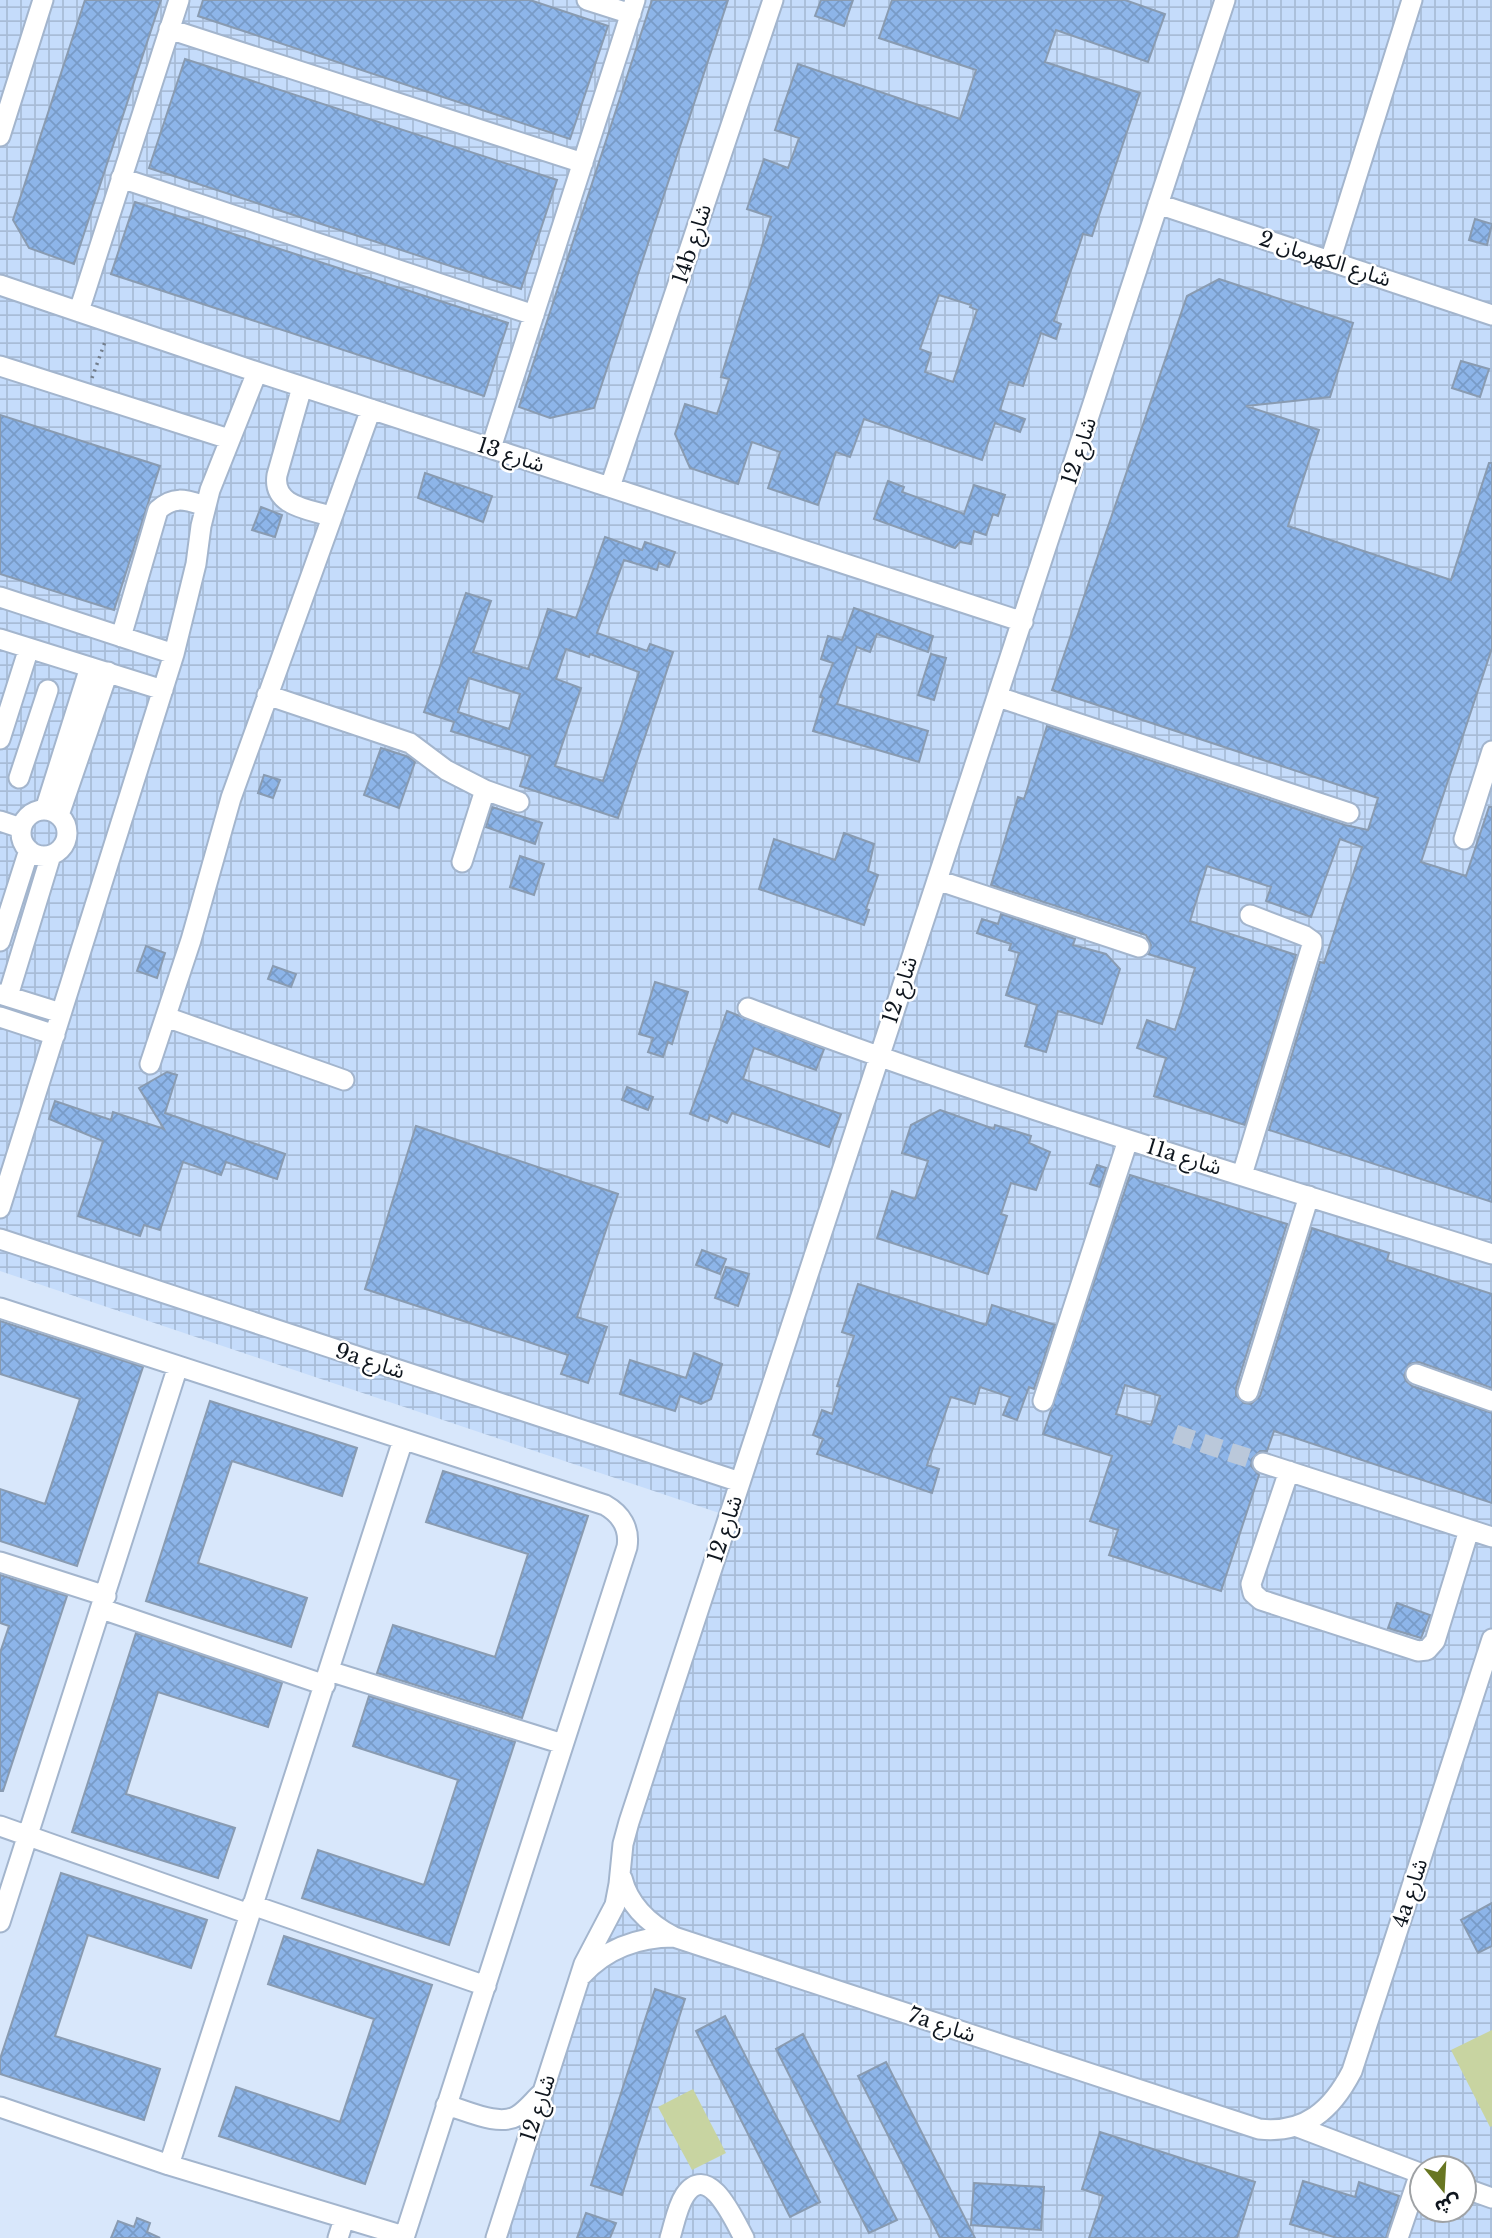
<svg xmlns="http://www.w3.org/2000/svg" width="1492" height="2238" viewBox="0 0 1492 2238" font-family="'Libre Baskerville','Noto Sans Arabic',serif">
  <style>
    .industrial { fill: url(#industrial-grid); fill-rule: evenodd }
    .pitch { fill: #c8d4a1 }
    .building { fill: url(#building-cross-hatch); stroke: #899bb1; stroke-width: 2; fill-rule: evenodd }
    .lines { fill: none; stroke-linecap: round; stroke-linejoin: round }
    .minor-tunnel { stroke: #bac8da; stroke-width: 19; stroke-dasharray: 19 10; stroke-linecap: butt }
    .minor-casing { stroke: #a3b5cd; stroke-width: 23 }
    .path { stroke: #737e8c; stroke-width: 3.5; stroke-dasharray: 2 5; stroke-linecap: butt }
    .minor { stroke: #fff; stroke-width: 19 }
    .labels { text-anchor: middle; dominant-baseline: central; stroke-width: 5; stroke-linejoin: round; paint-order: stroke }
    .street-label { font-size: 21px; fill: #0f161e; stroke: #fff }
  </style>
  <defs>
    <pattern id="industrial-grid" width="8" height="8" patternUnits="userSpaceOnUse" patternTransform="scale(1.75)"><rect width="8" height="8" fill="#c5dcfb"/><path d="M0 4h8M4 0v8" fill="none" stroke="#a8bcd7"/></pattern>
    <pattern id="building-cross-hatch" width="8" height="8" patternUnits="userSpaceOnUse" patternTransform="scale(1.75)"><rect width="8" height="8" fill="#8db5e9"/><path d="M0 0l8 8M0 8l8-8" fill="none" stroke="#789bc7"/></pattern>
  </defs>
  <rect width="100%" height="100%" fill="#d8e7fb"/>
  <path class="industrial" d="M0,0H1492V2238H487L737,1519L0,1271ZM1422,2168H1464V2210H1422Z"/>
  <path class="pitch" d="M1492,2030V2126L1490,2127L1451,2050Z
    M693,2089L726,2153L692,2170L658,2107Z"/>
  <path class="building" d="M85,0H161L74,264L29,248L13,220Z
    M203,0H530L608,26L570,139L198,16Z
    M652,0H728L594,408L550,418L519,407Z
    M821,0H853L844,26L815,16Z
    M892,0H1125L1165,14L1148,62L1056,30L1045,62L1140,93L1092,236L1083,234L1054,321L1061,324L1056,339L1041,333L1023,386L1009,382L1000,410L1025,419L1020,432L995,423L982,460L864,419L850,457L836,452L818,505L768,488L780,452L752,442L738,484L690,468L675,434L685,404L717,414L729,379L721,377L771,217L747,209L764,159L788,168L799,138L775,130L798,64L960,119L976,70L879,38ZM939,295L971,305L970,307L977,310L953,382L925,372L931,353L920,349Z
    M185,59L557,180L521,289L149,168Z
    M135,202L508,323L484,396L111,274Z
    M1475,219L1492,224L1487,245L1469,240Z
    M1219,279L1353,323L1330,397L1246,406L1319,430L1288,526L1451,580L1489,463H1492V648L1421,862L1466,876L1489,807H1492V1202L1269,1130L1320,962L1324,963L1362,847L1340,839L1311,917L1266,901L1271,887L1207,866L1190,921L1296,955L1245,1125L1154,1096L1166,1058L1137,1048L1147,1020L1175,1030L1195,968L1148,954L1151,945L1146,935L991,885L1018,797L1024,799L1047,726L1345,825L1368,830L1378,798L1052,690L1187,296Z
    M1461,361L1489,369L1480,397L1452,388Z
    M0,415L160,466L114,610L0,574Z
    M425,473L492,496L483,522L418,498Z
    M888,481L904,487L902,492L964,514L974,485L1005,495L998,516L993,514L986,535L974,531L971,544L960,542L955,548L874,519Z
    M261,507L282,515L275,537L252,530Z
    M605,537L642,550L645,542L675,552L669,567L659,563L657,570L624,560L597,633L647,651L650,644L673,652L618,818L520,786L530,756L451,731L454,722L424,712L466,593L491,601L473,652L528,669L548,609L576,618ZM566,649L589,657L590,654L639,672L603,781L555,766L581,688L556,679ZM469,678L520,694L509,729L458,712Z
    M854,608L933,636L928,652L877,634L870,652L857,647L837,704L928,731L919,762L813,731L823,698L820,697L833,663L821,659L828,636L842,640Z
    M931,654L946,658L934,700L918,695Z
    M381,748L409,757L415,762L399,808L364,795Z
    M264,775L280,780L273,798L258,793Z
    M492,807L542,823L535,844L486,827Z
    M844,833L874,844L868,871L878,875L866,909L869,910L864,925L759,889L774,839L835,860Z
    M520,856L544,864L534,895L510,887Z
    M1001,914L1075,939L1073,945L1106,954L1120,969L1102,1024L1058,1011L1046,1052L1025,1046L1037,1005L1006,995L1019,953L1009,950L1011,944L977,933L982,919L998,924Z
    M146,946L165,953L157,978L137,971Z
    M273,966L296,974L291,987L268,979Z
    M655,982L688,992L672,1044L668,1042L663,1057L648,1052L653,1038L639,1034Z
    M727,1011L824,1049L816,1070L754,1048L743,1079L841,1114L829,1147L732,1113L727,1123L710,1115L708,1121L690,1114Z
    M167,1072L177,1075L165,1113L285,1154L277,1179L226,1162L221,1175L183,1162L160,1230L144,1225L140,1236L78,1216L103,1141L49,1119L55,1101L111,1120L113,1112L164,1129L139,1088Z
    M627,1087L653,1097L648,1110L622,1100Z
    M940,1110L994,1129L995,1125L1031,1136L1029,1143L1050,1152L1036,1190L1011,1183L1001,1214L1007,1216L988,1274L877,1238L892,1191L915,1199L928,1161L902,1153L911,1125Z
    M416,1126L618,1194L577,1317L607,1327L588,1383L561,1374L568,1355L365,1289Z
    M1097,1165L1106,1168L1100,1187L1090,1184Z
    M1130,1175L1287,1224L1236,1388V1395L1244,1403L1251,1404L1260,1396L1312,1228L1389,1253L1387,1260L1492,1294V1388L1419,1362L1409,1364L1404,1376L1406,1381L1412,1386L1492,1413V1503L1274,1431L1267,1451H1260L1252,1459L1251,1466L1259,1475L1221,1591L1109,1555L1118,1530L1090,1521L1112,1456L1043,1434ZM1125,1385L1160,1396L1151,1425L1116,1414Z
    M702,1250L726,1259L720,1274L696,1265Z
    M726,1267L749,1274L738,1306L715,1298Z
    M858,1284L986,1325L992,1305L1055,1325L1034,1389L1029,1387L1017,1420L1003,1415L1010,1397L980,1387L975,1404L951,1397L927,1465L939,1469L932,1493L817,1454L823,1439L813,1435L822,1410L832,1414L840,1387L837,1386L854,1336L842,1332Z
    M0,1321L143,1367L77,1566L0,1541V1489L45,1504L80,1399L0,1374Z
    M694,1353L722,1364L711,1399L701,1404L680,1396L675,1411L620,1394L630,1360L686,1378Z
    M210,1401L357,1448L342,1496L232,1461L198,1563L307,1598L291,1647L146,1601Z
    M443,1471L588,1516L522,1718L377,1673L393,1625L495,1657L528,1554L426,1522Z
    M0,1575L67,1596L3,1791H0V1653L9,1626L0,1623Z
    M1397,1603L1430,1615L1421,1638L1388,1628Z
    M136,1633L282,1683L268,1727L158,1692L126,1794L235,1828L218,1878L72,1832Z
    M369,1696L515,1742L449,1945L302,1898L318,1850L424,1885L458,1780L353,1746Z
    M61,1873L207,1920L191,1968L88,1935L55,2036L160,2069L144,2120L0,2074V2059Z
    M1492,1903V1946L1478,1953L1461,1920Z
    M284,1936L432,1985L365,2184L219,2136L236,2087L340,2122L374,2019L268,1984Z
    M655,1989L685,1999L622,2195L591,2185Z
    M725,2016L820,2202L790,2217L696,2031Z
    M803,2034L897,2220L869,2233L776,2049Z
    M886,2062L975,2238H940L858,2076Z
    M1100,2132L1255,2182L1237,2238H1089L1103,2196L1082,2189Z
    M1303,2181L1355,2197L1359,2182L1399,2196L1386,2238H1337L1290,2224Z
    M974,2183L1044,2187L1041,2230L971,2225Z
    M586,2213L616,2223L610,2238H577Z
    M137,2218L150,2223L147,2232L160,2238H111L118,2221L134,2227Z"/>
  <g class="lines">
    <path class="minor-tunnel" d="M1175,1434L1263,1463"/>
    <defs>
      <path id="minor" d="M587,0L631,14
        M169,29L583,163
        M0,136L43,0
        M121,178L534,315
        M1158,204L1492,315
        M1330,261L1412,0
        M0,285L257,372L1023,622
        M79,311L179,0
        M0,366L229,439
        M302,387L277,475C272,506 308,509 330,516
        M491,448L635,0
        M610,487L773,0
        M0,597L174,654
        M121,637L158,510C174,495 186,500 205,506
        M0,639L163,690
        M267,695L410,743L446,770L485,790L519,802
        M998,697L1349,813
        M0,739L29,648
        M19,778L48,690
        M45,810L90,667
        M21 833a23 23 0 1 1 46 0a23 23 0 1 1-46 0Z
        M59,815L108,672
        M0,821L21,828
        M1464,839L1492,751
        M462,862L485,790
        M937,880L1139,947
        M0,941L29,850
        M0,994L61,1013
        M8,996L51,855
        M748,1008C992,1102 1243,1175 1492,1254
        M0,1017L55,1035
        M166,1017L344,1080
        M150,1064L191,940L231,798L371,409
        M1242,1175L1312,945V941L1305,936L1250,915
        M0,1208L174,654L196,564L201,526L210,490L257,372
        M0,1239L740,1482
        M0,1308L605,1505C621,1514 630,1528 627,1547L404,2238
        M1416,1374L1492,1401
        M1248,1392L1309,1196
        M1043,1401L1128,1140
        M1263,1463L1492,1537
        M1289,1471L1251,1584L1253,1593L1261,1600L1418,1651L1427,1650L1435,1641L1469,1530
        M0,1562L106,1596
        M102,1609L325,1685
        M329,1671L563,1744
        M0,1826L249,1914
        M622,1878C629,1906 649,1924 674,1937L1259,2129C1305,2134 1332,2110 1352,2071L1492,1639
        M252,1905L486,1986
        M0,1922L178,1366
        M582,1975C607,1948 638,1937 674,1937
        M446,2105C466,2110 498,2127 517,2116C527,2110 534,2100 542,2093
        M0,2107L169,2165L404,2236
        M1298,2127L1422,2174
        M169,2165L403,1440
        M1464,2188L1492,2198
        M338,2238L344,2219
        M496,2238L584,1964L615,1905L619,1884L623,1844L629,1822L1225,0
        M670,2238C674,2225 677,2207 685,2195C709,2160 735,2222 744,2238
        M1398,2238L1420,2173"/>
    </defs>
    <use href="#minor" class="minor-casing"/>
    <path class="path" d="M92,378L106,339"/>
    <use href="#minor" class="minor"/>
  </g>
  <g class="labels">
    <g class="street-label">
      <text transform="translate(692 244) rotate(-72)">14b شارع</text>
      <text transform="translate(1325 259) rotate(18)">شارع الكهرمان 2</text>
      <text transform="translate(1079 451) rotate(-72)">شارع 12</text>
      <text transform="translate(511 455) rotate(18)">شارع 13</text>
      <text transform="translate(900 990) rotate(-72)">شارع 12</text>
      <text transform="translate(1184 1157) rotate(17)">11a شارع</text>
      <text transform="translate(370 1361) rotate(18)">9a شارع</text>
      <text transform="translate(725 1529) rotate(-72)">شارع 12</text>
      <text transform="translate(1410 1893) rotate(-72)">4a شارع</text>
      <text transform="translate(942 2025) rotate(18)">7a شارع</text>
      <text transform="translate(538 2108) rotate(-72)">شارع 12</text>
    </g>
  </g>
  <g transform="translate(1443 2189) rotate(162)"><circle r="33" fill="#ffffff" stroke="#9fa2a5" stroke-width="2"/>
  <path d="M0-5L12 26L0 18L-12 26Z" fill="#687622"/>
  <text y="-10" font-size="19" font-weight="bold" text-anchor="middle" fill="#0f161e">ش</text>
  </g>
</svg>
